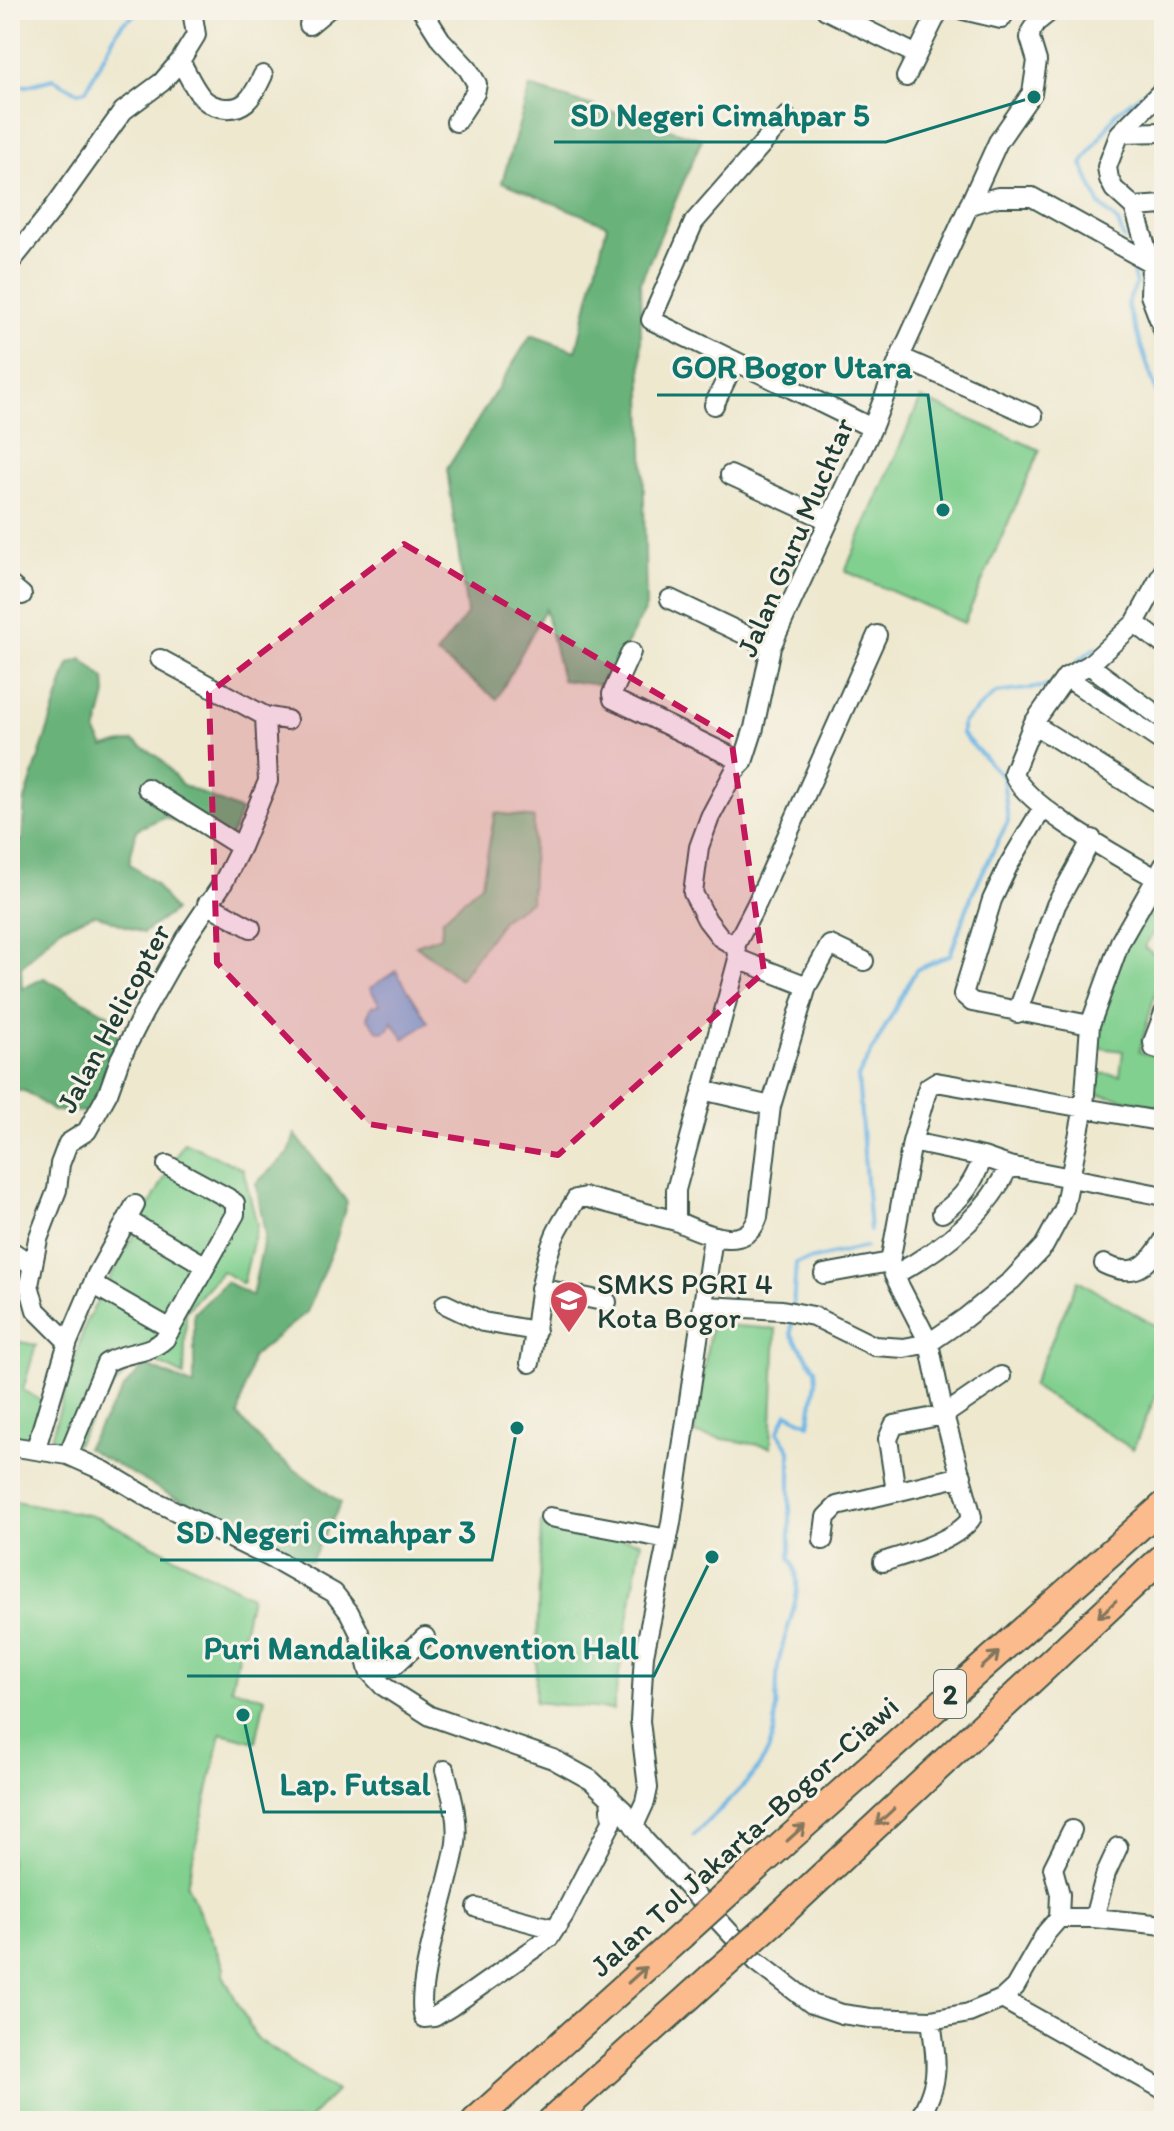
<svg xmlns="http://www.w3.org/2000/svg" width="1174" height="2131" viewBox="0 0 1174 2131" font-family="Itim,sans-serif">
  <style>
    .green { fill: #82d090; stroke: #508662; stroke-width: 2 }
    .forest { fill: #69b27a; stroke: #447857; stroke-width: 2 }
    .water { fill: #6bb5e4; stroke: #45798c; stroke-width: 2 }
    .lines { fill: none; stroke-linecap: round; stroke-linejoin: round }
    .stream { stroke: #6bb5e4; stroke-width: 4 }
    .minor-casing { stroke: #3e574b; stroke-width: 22 }
    .highway-casing { stroke: #3e574b; stroke-width: 30 }
    .minor { stroke: #fff; stroke-width: 18 }
    .highway { stroke: #fbbb8d; stroke-width: 26 }
    .highway-bridge-casing { stroke: #3e574b; stroke-width: 30; stroke-linecap: butt }
    .highway-bridge { stroke: #fbbb8d; stroke-width: 26 }
    .oneway { stroke: #82765c }
    .marked { fill: #c2185b; fill-opacity: 0.2; stroke: #c2185b; stroke-width: 6; stroke-dasharray: 16 10; stroke-linejoin: round }
    .labels { text-anchor: middle; dominant-baseline: central; stroke-width: 6; stroke-linejoin: round; paint-order: stroke }
    .shield { fill: #f7f3e8; stroke: #60746a; stroke-width: 2 }
    .shield-label { font-size: 28px; font-weight: bold; fill: #1f3d34 }
    .street-label { font-size: 30px; fill: #1f3d34; stroke: #f7f3e8 }
    .poi-label { font-size: 30px; fill: #1f3d34; stroke: #f7f3e8; text-anchor: start }
    .leader { fill: none; stroke: #0f766e; stroke-width: 3 }
    .callout-dot { fill: #0f766e; stroke: #f7f3e8; stroke-width: 3 }
    .callout-label { font-size: 32px; text-anchor: middle; font-weight: bold; fill: #0f766e; stroke: #f7f3e8; stroke-width: 6; stroke-linejoin: round; paint-order: stroke }
  </style>
  <rect width="100%" height="100%" fill="#f7f3e8"/>
  <filter id="ink" filterUnits="userSpaceOnUse"><feTurbulence type="fractalNoise" baseFrequency=".0125" numOctaves="2"/><feDisplacementMap in="SourceGraphic" scale="16" xChannelSelector="R" yChannelSelector="G"/><feConvolveMatrix kernelMatrix="1 2 1 2 8 2 1 2 1" color-interpolation-filters="sRGB"/></filter>
  <filter id="wash" filterUnits="userSpaceOnUse"><feTurbulence type="fractalNoise" baseFrequency=".006" numOctaves="4" result="noise"/><feDisplacementMap in="SourceGraphic" scale="32" xChannelSelector="R" yChannelSelector="G"/><feGaussianBlur stdDeviation="1.8" result="paint"/><feColorMatrix in="noise" values="0 0 0 0 0 0 0 0 0 0 0 0 0 0 0 0 0 1.4 0 .05"/><feComposite in="paint" operator="in"/></filter>
  <g filter="url(#wash)">
    <rect width="100%" height="100%" fill="#eee8cf"/>
    <path class="green" d="M921,398L1040,450L964,623L845,571Z
      M495,813L534,818L531,901L504,918L460,979L416,945L441,936L443,919L482,883Z
      M1141,911L1160,923L1144,947L1164,962L1139,1052L1164,1058V1107L1092,1093L1094,1073L1120,1075L1123,1051L1092,1047L1096,1020Z
      M184,1142L243,1169L257,1225L243,1284L222,1271L186,1311L184,1376L141,1355L105,1397L74,1447L51,1438L86,1322Z
      M1078,1280L1164,1331V1376L1133,1449L1032,1386Z
      M711,1324L776,1329L771,1447L694,1434Z
      M10,1340L36,1345L23,1390L44,1402L34,1442L10,1439Z
      M10,1500L98,1517L251,1596L231,1688L265,1698L256,1742L221,1733L187,1885L224,1967L223,1975L256,2038L336,2091L307,2121H10Z
      M541,1523L641,1542L613,1710L535,1702Z"/>
    <path class="forest" d="M530,87L702,139L640,283L646,607L606,686L562,680L545,609L497,699L436,654L467,614L447,469L531,335L576,351L607,225L502,182Z
      M82,659L105,679L106,695L96,733L104,747L133,741L160,758L181,784L241,811L229,842L164,817L137,829L129,863L155,884L174,911L143,933L95,914L60,928L21,967L22,989L44,978L110,1016L127,1059L101,1112L53,1111L27,1092L10,1088V848L22,839L25,800L69,664Z
      M295,1134L347,1202L336,1240L307,1312L252,1357L238,1416L272,1453L341,1503L311,1561L172,1496L86,1448L123,1389L145,1365L194,1386V1313L226,1282L252,1296L265,1234L256,1183L289,1153Z"/>
    <path class="water" d="M396,971L428,1022L404,1039L392,1021L389,1029L383,1032L377,1030L367,1017L372,1006L380,1005L370,988Z"/>
    <g class="lines">
      <path class="stream" d="M10,86H26L53,79L78,92L86,90L117,31L123,23L143,10
        M1124,239L1118,222L1100,205L1082,164L1117,112L1164,77
        M1130,259L1136,285L1127,304L1164,415
        M1078,661L1096,647
        M870,1231L858,1077L916,970L950,955L973,892L1008,821L1003,777L962,734V723L996,693L1049,686L1053,682
        M793,1308L796,1263L865,1247
        M694,1835C714,1814 742,1791 759,1767C782,1735 774,1702 778,1666C782,1633 810,1588 790,1558V1450L778,1432L787,1413L809,1424L816,1382L815,1369L791,1334L792,1316"/>
    </g>
  </g>
  <g filter="url(#ink)">
    <g class="lines">
      <defs>
        <path id="minor" d="M422,10L441,40L468,69L477,84L475,93L456,122
          M826,10L917,55
          M963,10L1001,19L1007,10
          M309,25L327,10
          M180,61C187,72 192,85 200,95C209,108 233,113 246,102C254,95 259,84 263,75
          M906,77L939,10
          M1164,89L1120,133L1107,167L1109,179L1114,189L1134,207L1151,263L1150,295L1164,332
          M786,117L694,222L651,320L872,428
          M1120,133L1164,132
          M969,205L998,197H1032L1151,263H1164
          M1134,207L1164,205
          M10,263L50,213L123,111L162,82L180,61L196,35L192,10
          M900,357L1033,416
          M714,405L735,361
          M730,475L828,520
          M1164,570L1135,623L1089,665L1066,677L1061,684L1033,724L1013,773C1026,808 1129,862 1164,883
          M10,585L22,595
          M670,599L771,647
          M1135,623L1164,645
          M631,652L612,694L613,699L743,762
          M1089,665L1164,720
          M1066,677L1164,743
          M265,716L287,720
          M1033,724L1164,806
          M147,788L241,847
          M1042,809L1008,866L992,900L963,994L972,1002L1090,1025
          M207,904L251,928
          M735,946L757,903L877,635
          M738,959L807,986L771,1106L758,1217C746,1255 701,1232 676,1221V1190L738,959L735,946L721,938L707,920L693,893L699,847L710,817L734,772L743,762L754,728L771,647L791,603L872,428L900,357L998,142L1032,93L1037,61L1030,38L1031,31L1037,22L1052,10
          M807,986L830,945L864,961
          M1017,1013L1056,905L1092,839
          M1164,1013L1153,1042L1154,1048L1164,1051
          M702,1090L771,1106
          M912,1142L983,1157L1009,1166L1164,1196
          M942,1213C964,1197 974,1182 983,1157
          M134,1224L206,1266
          M10,1250L32,1265
          M1104,1264C1135,1279 1148,1266 1164,1240
          M824,1274L890,1262
          M894,1275C941,1250 986,1216 1009,1166
          M540,1288L607,1302
          M101,1289L171,1329
          M445,1304L483,1322L536,1331
          M705,1306L782,1310L813,1316L874,1346L904,1348L929,1343L965,1318L1012,1280L1044,1246L1064,1209L1084,1107L1090,1025L1120,942L1164,865
          M68,1342L97,1274L135,1205
          M530,1363C538,1321 538,1278 554,1238C559,1225 569,1212 576,1199L585,1197L676,1221
          M10,1446L68,1455L104,1471L153,1500L281,1563L334,1593L349,1612L359,1632L369,1671L383,1686L430,1716L553,1759L591,1780L623,1810L645,1841L756,1961L812,2004L842,2014L870,2018L931,2020L969,2013L1002,1999L1015,1987L1046,1933L1059,1918H1094L1164,1925
          M36,1448L68,1342L36,1310L29,1285L38,1239L57,1190L60,1164L68,1143L87,1131L108,1093L120,1059L144,1012L186,938L223,883L241,847L268,781L265,716L160,659
          M68,1455L106,1363C125,1351 148,1355 165,1339L235,1214V1203L228,1198L167,1165
          M896,1492L888,1439L894,1425L944,1415L1001,1376
          M550,1517L668,1539
          M823,1540L826,1517L837,1506L962,1476
          M883,1562C907,1554 959,1540 972,1517L944,1415L929,1343L894,1275L890,1262L912,1142L928,1087L936,1082L1164,1122
          M369,1671L394,1666L425,1637
          M445,1770C451,1793 459,1818 456,1843C451,1882 413,1986 424,2018L434,2017L452,2006L549,1938L564,1915L612,1822L610,1796
          M634,1826L645,1802L648,1788L640,1721L644,1655L671,1523L713,1237
          M477,1908L555,1929
          M1059,1918L1060,1894L1053,1868L1072,1830
          M1094,1918L1106,1873L1118,1847
          M1002,1999L1164,2090
          M918,2121C941,2080 937,2066 931,2020"/>
        <path id="highway" d="M737,1885L1164,1505
          M773,1922L1164,1556
          M475,2121L682,1935
          M551,2121L719,1970"/>
      </defs>
      <use href="#minor" class="minor-casing"/>
      <use href="#highway" class="highway-casing"/>
      <use href="#minor" class="minor"/>
      <use href="#highway" class="highway"/>
      <defs>
        <path id="highway-bridge" d="M682,1935L737,1885
          M719,1970L773,1922"/>
      </defs>
      <use href="#highway-bridge" class="highway-bridge-casing"/>
      <use href="#highway-bridge" class="highway-bridge"/>
    </g>
    <defs><path id="oneway-shaft" d="M-6 0H5M1.5-3L5.5 0L1.5 3" fill="none" stroke-width="1.6" stroke-linecap="round" stroke-linejoin="round" transform="scale(2)"/></defs>
    <g class="oneway">
      <use href="#oneway-shaft" transform="translate(1107 1609) rotate(137)"/>
      <use href="#oneway-shaft" transform="translate(990 1660) rotate(-42)"/>
      <use href="#oneway-shaft" transform="translate(885 1817) rotate(137)"/>
      <use href="#oneway-shaft" transform="translate(796 1833) rotate(-42)"/>
      <use href="#oneway-shaft" transform="translate(637 1975) rotate(-42)"/>
    </g>
  </g>
  <path class="marked" d="M404,544L731,737L764,972L558,1155L369,1124L217,963L209,693Z"/>
  <defs>
    <symbol id="school-pin" viewBox="-11 -11 22 30"><path d="M0 17L-7.5 6A9.5 9.5 0 1 1 7.5 6Z" fill="#d1495b" stroke="#f7f3e8"/><path d="M0-5L7-2L0 1L-7-2ZM-4 1L0 2.5L4 1V4Q0 6-4 4Z" fill="#fff"/></symbol>
  </defs>
  <g fill-rule="evenodd">
    <use href="#school-pin" x="547" y="1278" width="44" height="60"/>
  </g>
  <g class="labels">
    <rect class="shield" x="934" y="1670" width="32" height="48" rx="6"/>
    <g class="shield-label">
      <text x="950" y="1694">2</text>
    </g>
    <g class="street-label">
      <text transform="translate(795 537) rotate(-67)">Jalan Guru Muchtar</text>
      <text transform="translate(113 1018) rotate(-62)">Jalan Helicopter</text>
      <text transform="translate(744 1836) rotate(-42)">Jalan Tol Jakarta–Bogor–Ciawi</text>
    </g>
    <g class="poi-label">
      <text x="597" y="1283">SMKS PGRI 4<tspan x="597" dy="34">Kota Bogor</tspan></text>
    </g>
  </g>
  <path class="leader" d="M1034 97L886 142H554M943 510L928 395H657M517 1428L492 1560H160M712 1557L654 1676H187M243 1715L264 1812H446"/>
  <g class="callout-dot">
    <circle cx="1034" cy="97" r="8"/>
    <circle cx="943" cy="510" r="8"/>
    <circle cx="517" cy="1428" r="8"/>
    <circle cx="712" cy="1557" r="8"/>
    <circle cx="243" cy="1715" r="8"/>
  </g>
  <g class="callout-label">
    <text x="720" y="126">SD Negeri Cimahpar 5</text>
    <text x="792" y="378">GOR Bogor Utara</text>
    <text x="326" y="1543">SD Negeri Cimahpar 3</text>
    <text x="421" y="1659">Puri Mandalika Convention Hall</text>
    <text x="355" y="1795">Lap. Futsal</text>
  </g>
  <rect width="1174" height="2131" fill="none" stroke="#f7f3e8" stroke-width="40"/>
</svg>
